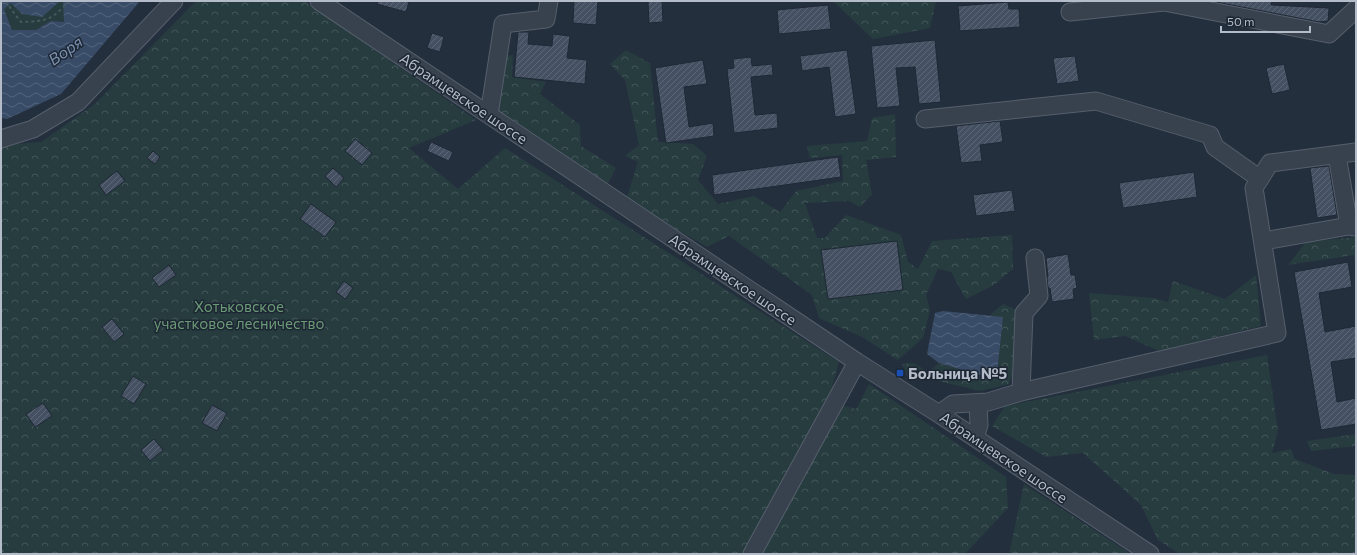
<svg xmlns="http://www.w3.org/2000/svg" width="1357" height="555" viewBox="0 0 1357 555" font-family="Commissioner,sans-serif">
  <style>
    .forest { fill: url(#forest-crowns) }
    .park { fill: #263c3f }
    .water { fill: url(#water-waves) }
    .building { fill: url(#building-hatch); stroke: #1f2835 }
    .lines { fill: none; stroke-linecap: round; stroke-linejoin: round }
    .minor-casing { stroke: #565f6c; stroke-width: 19 }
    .path { stroke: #44595c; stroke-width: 2; stroke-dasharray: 3 3; stroke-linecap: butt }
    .minor { stroke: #38414e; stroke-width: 17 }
    .transit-dot { fill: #1a4fb4; stroke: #1d2633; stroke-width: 1.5 }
    .labels { text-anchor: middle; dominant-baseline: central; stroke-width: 3; stroke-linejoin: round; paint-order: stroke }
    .street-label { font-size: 15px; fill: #b4bcc9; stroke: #1d2633 }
    .park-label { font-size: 15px; fill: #6b9a76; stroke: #1d2633 }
    .poi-label { font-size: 15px; font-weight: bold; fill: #b4bcc9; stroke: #1d2633; text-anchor: start }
    .water-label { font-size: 16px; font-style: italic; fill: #7c92b1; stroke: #1d2633 }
  </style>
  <defs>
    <pattern id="forest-crowns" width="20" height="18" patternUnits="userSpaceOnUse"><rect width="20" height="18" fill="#263c3f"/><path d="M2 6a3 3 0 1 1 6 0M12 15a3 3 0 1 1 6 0" fill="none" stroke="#435659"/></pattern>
    <pattern id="water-waves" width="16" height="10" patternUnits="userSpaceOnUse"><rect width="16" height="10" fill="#394c67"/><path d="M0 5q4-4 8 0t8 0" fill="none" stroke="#53647b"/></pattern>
    <pattern id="building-hatch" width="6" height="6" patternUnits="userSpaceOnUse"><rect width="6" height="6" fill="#455162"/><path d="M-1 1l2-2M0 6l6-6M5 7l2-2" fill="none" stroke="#5d6877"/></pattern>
  </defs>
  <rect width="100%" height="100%" fill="#242f3e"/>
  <path class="forest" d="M196,1H304L476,120L409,148L458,189L505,148L839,362L828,402L856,409L869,384L1006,477L1008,508L965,554H1V145L41,142L95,104Z
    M833,1H936L930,28L873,39Z
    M626,50L650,63L658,142L693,144L707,156L698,180L718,204L754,196L780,212L796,191L843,181L842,155L810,158L807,146L867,141L872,118L895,114L896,157L866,160L872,194L860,207L849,201L805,203L817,238H825L846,215L901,235L908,262L918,269L932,241L1012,235L1013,269L994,285L966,299L951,272L938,269L926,295L930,310L923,338L898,360L862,337L819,318L812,295L729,236L707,247L626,200L638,162L625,156L639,145L625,80L610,64Z
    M513,55L512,77L546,82L540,94L580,125L581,146L616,168L607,185L495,115L503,56Z
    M1356,237V266L1354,255L1288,265L1306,242Z
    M1256,275L1261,326L1159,351L1125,336L1094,340L1089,293L1154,298L1168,302L1173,281L1225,299Z
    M1003,304L1017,310L1016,365L1009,384L980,391L930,379L908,378L902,364L914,363L928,372L939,363L987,377L1003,317L989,316Z
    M1267,355L1278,431L1272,453L1291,449L1295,459L1334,474L1356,475V554H1180L1158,540L1141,505L1083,453L1046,457L992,426L1005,406Z
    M1356,434V446L1311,451L1307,441Z
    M1024,484L1131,554H1009Z"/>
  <path class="park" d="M1,1H79L64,22L51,21L36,30H12Z"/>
  <path class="water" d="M2,1H60L42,17L22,14L11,3L4,9L12,30H36L51,21L64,22L63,1H140L61,94L7,119L1,118V3Z
    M943,311L1003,317L997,374L987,377L939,363L927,354L935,313Z"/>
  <path class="building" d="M378,1H404L409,2L406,12L377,4Z
    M574,1H598L596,25L573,23Z
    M648,1H662L663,22L649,23Z
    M1211,1H1265L1272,2L1271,5L1329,8L1328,21L1319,22Z
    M1008,2L1009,9H1019L1020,27L960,31L958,6Z
    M828,5L831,29L779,34L777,10Z
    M518,32H529L528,44L552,46L553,34L570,36L567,58L587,60L585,84L514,77Z
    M432,33L444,37L440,52L427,48Z
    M935,40L941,102L919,104L915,67L896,68L900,106L877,108L871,46Z
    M847,50L856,114L835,117L829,67L802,71L800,56Z
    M1075,56L1079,81L1057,84L1053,58Z
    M751,57L752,66L772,64L773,75L751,77L755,115L777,113L778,128L734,133L727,69L734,68L733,59Z
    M703,60L707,84L684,87L689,127L713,123L714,136L666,143L655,68Z
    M1284,64L1290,90L1272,94L1266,68Z
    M1000,121L1003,142L980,145L982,161L961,163L956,126Z
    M355,139L372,153L362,165L345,151Z
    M431,142L453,152L449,161L427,151Z
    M153,151L160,157L155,164L147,158Z
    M838,157L841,177L714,195L712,175Z
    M1329,166L1337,215L1317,218L1310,168Z
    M333,168L344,178L336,187L325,176Z
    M117,171L125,181L106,195L99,185Z
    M1194,172L1197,197L1123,208L1119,183Z
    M1012,190L1015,211L976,216L973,195Z
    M311,204L336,222L325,237L300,219Z
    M897,241L903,290L828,299L821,250Z
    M1068,254L1071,275H1075L1077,288L1073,289L1074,299L1052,302L1050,288H1048L1047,278L1048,277L1046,258Z
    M1348,262L1352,287L1319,293L1325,332L1356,326V358L1331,362L1337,402L1356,398V424L1321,430L1294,272Z
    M169,265L176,275L159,287L152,278Z
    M344,281L353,288L345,299L336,292Z
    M112,319L124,334L114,342L102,327Z
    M133,376L146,384L134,404L121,396Z
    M43,403L52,416L35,427L26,414Z
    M212,405L227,413L217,431L202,423Z
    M154,439L163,450L150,461L141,450Z"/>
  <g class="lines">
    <defs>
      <path id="minor" d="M319,1L857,362L939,414L1150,554
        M1070,12L1164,2L1329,34L1356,9
        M489,115L503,24L546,19L549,1
        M925,119L1096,101L1210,135L1215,147L1260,179
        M1,139L33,129L78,102L174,1
        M1337,155L1349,226
        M1264,241L1349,226L1356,227
        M1021,392L1024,313L1039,296L1035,258
        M939,414L953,404L988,402L1021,392L1277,333L1254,188L1270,163L1356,152
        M975,437L979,425L978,403
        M752,554L857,362"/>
    </defs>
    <use href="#minor" class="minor-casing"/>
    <path class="path" d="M6,1L11,9L21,22C47,21 52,20 69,1
      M1,550L7,554"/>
    <use href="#minor" class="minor"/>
  </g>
  <rect class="transit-dot" x="896" y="369" width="8" height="8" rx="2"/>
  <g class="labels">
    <g class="street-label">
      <text transform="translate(464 98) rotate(34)">Абрамцевское шоссе</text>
      <text transform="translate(733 279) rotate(34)">Абрамцевское шоссе</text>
      <text transform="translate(1004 457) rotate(34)">Абрамцевское шоссе</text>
    </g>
    <g class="park-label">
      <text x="239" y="306">Хотьковское<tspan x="239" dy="17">участковое лесничество</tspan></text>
    </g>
    <g class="poi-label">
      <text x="908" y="373">Больница №5</text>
    </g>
    <g class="water-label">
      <text transform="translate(65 50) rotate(-36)">Воря</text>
    </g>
  </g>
  <rect width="1357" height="555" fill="none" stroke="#b4bcc9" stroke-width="4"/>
  <path d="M1221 26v6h89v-6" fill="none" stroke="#b4bcc9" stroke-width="2"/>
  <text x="1227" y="26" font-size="12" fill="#b4bcc9" stroke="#1d2633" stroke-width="3" paint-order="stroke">50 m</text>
</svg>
